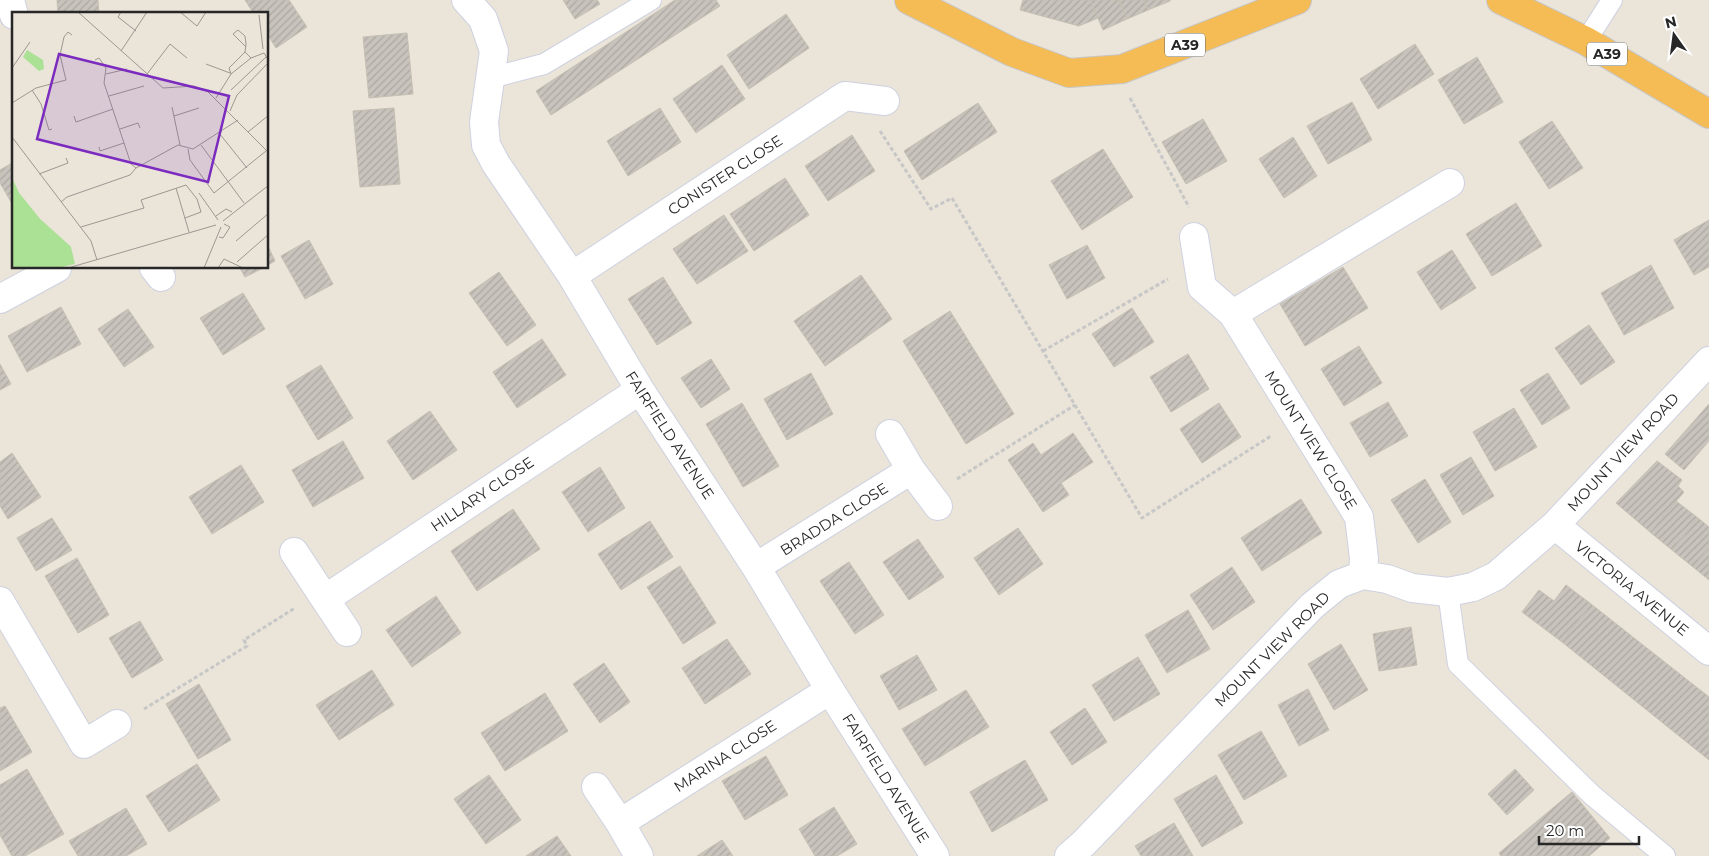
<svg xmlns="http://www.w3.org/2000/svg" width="1709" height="856" viewBox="0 0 1709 856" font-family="Montserrat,sans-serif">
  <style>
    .building { fill: url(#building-hatch); stroke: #c5c0b3 }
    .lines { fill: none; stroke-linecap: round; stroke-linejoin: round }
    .service-casing { stroke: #ced1e1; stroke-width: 22 }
    .minor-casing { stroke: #ced1e1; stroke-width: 30 }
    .trunk-casing { stroke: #c7c7c7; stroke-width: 30 }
    .path { stroke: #c7c7c7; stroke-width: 3; stroke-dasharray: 4 2.5; stroke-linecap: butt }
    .service { stroke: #fff; stroke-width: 20 }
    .minor { stroke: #fff; stroke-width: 28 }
    .trunk { stroke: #f5bc56; stroke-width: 28 }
    .labels { text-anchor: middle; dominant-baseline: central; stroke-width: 4; stroke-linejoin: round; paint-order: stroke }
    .shield { fill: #fff; stroke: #686868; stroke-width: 1 }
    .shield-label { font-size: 14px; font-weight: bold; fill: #272727 }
    .street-label { font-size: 15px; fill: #272727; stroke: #fff }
    .inset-road { fill: none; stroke: #9c9892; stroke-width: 1 }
    .view { fill: #7b2cbf; fill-opacity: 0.15; stroke: #7b2cbf; stroke-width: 2.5 }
    .inset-edge { fill: none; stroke: #272727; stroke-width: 2.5 }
  </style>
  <defs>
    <pattern id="building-hatch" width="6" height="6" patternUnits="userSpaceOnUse" patternTransform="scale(1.25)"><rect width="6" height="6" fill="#c8c3bc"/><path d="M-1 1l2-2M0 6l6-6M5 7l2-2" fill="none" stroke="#aca8a2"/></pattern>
  </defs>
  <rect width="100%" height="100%" fill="#eae4d9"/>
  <path class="building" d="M57,0H98L99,14H58Z
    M245,0H289L307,27L276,48L268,35V14H254Z
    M563,0H597L600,4L575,19Z
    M675,0H716L720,6L551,115L536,91Z
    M1023,0H1090L1098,18L1079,26L1020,10Z
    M1090,0H1119L1127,19L1103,30Z
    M1119,0H1144L1148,10L1127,19Z
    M1144,0H1170V1L1148,10Z
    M786,14L809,48L749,89L727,55Z
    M407,33L413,94L369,98L363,37Z
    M1415,44L1434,74L1378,109L1360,79Z
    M1477,57L1503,102L1464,124L1438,80Z
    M722,65L745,99L696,133L673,99Z
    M1352,102L1372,140L1328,164L1307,126Z
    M978,103L997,132L922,180L904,151Z
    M394,108L400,184L360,187L353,111Z
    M660,108L681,142L628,176L607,141Z
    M1203,119L1227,161L1186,184L1162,142Z
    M1552,121L1583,168L1549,189L1519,142Z
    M852,135L875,171L828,201L805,166Z
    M1293,137L1317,176L1284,198L1259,159Z
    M1103,149L1133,197L1082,230L1051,181Z
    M14,162V207L0,183V170Z
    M785,178L809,215L754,251L730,214Z
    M1516,203L1542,246L1492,276L1466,234Z
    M724,215L748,251L697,284L673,249Z
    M1709,220V267L1694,275L1674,240Z
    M309,240L333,284L305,299L281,256Z
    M1087,245L1105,278L1067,299L1049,265Z
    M268,246L275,261L268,265Z
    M1452,250L1476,288L1441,310L1417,272Z
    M1651,265L1674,308L1624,335L1601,293Z
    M1343,267L1368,308L1305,346L1280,304Z
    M240,268H263L245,277Z
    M499,272L536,325L507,346L469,293Z
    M861,275L892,319L825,366L794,321Z
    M663,277L692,323L657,345L628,299Z
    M243,293L265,329L223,355L200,318Z
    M61,307L81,344L27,372L8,336Z
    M1132,308L1154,342L1114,367L1092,334Z
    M128,309L154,347L124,367L98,329Z
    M950,311L1014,414L966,444L903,341Z
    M1589,325L1615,362L1581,385L1555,348Z
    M542,339L566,375L517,408L493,372Z
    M1359,346L1382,383L1344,406L1321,369Z
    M1188,354L1209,389L1171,412L1150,377Z
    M711,359L730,389L701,408L681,378Z
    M0,364L11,384L0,390Z
    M321,365L353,418L318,440L286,386Z
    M811,373L833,414L787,440L764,399Z
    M1548,373L1570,408L1542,425L1520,390Z
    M1388,402L1408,436L1370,457L1350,423Z
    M742,403L779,466L743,487L706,424Z
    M1219,403L1241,437L1202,463L1180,429Z
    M1709,404V441L1684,470L1665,454Z
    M1514,408L1537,447L1495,471L1473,432Z
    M430,411L457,450L413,480L387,441Z
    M1073,433L1093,462L1061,483L1069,495L1043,512L1008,460L1033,443L1041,455Z
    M343,441L364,478L313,507L292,470Z
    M12,453L41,497L8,519L0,506V462Z
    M1471,457L1494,496L1463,515L1440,475Z
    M1657,461L1682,480L1678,486L1684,492L1650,532L1616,503Z
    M241,465L264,502L212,534L189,497Z
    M600,467L625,508L588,532L562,492Z
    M1425,479L1451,522L1418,543L1391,500Z
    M1301,499L1322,533L1262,571L1241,538Z
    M1676,501L1698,518L1672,550L1650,532Z
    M513,509L540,549L477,591L451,551Z
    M52,518L72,550L36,571L17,538Z
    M1698,518L1709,527V548L1693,567L1672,550Z
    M650,521L673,557L621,590L598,554Z
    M1018,528L1043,564L999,595L974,558Z
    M918,539L944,577L909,600L883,562Z
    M1709,548V580L1693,567Z
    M77,558L109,615L78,633L45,576Z
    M849,562L884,615L855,634L820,581Z
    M680,566L716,623L683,644L647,587Z
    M1232,567L1255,602L1213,630L1190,595Z
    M1566,585L1591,604L1562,642L1522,612L1539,590L1554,601Z
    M436,596L461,633L412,667L386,630Z
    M1591,604L1709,697V760L1562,642Z
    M1188,610L1210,649L1167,673L1145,635Z
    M140,621L163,660L132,678L109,638Z
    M1411,627L1417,665L1379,671L1373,634Z
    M727,639L751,674L705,704L682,668Z
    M1341,644L1368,690L1334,710L1308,664Z
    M917,655L937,690L899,710L880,676Z
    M1138,657L1160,694L1114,721L1092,685Z
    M604,663L630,702L600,723L573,684Z
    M372,670L394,705L339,740L316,705Z
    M199,684L231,740L198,759L166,704Z
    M1308,689L1329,730L1299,746L1278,705Z
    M966,690L989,727L925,766L902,729Z
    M545,693L568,731L505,771L481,733Z
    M5,706L32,752L0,771V708Z
    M1085,708L1107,742L1072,765L1050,732Z
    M1261,731L1287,776L1244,800L1218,755Z
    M766,756L788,795L745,820L722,781Z
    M1025,760L1048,800L992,832L970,792Z
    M197,764L220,800L169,832L146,796Z
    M27,769L64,834L25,856H12L0,835V785Z
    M1515,769L1534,790L1507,815L1488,794Z
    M489,775L521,820L486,844L454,799Z
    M1216,775L1243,823L1202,847L1174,799Z
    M1572,792L1610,838L1589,856H1501L1499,853Z
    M834,807L857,844L837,856H815L799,829Z
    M126,808L147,844L126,856H78L69,841Z
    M1174,823L1193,856H1141L1135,846Z
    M557,836L571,856H526Z
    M722,840L733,856H697Z"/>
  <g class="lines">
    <defs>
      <path id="service" d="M1586,41L1612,0
        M490,78L544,64L651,0
        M1448,592L1458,664L1592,795L1665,856"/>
      <path id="minor" d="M10,0L14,15
        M466,0L483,19L494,51L484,122L486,145L496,164L572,276L640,390L756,567L830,690L935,856
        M1194,237L1202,287L1233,314L1359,517L1364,558L1363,575
        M154,268L161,277
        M572,276L845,96L885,101
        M0,299L57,268
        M1233,314L1450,183
        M890,434L911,470
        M1555,525L1709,651
        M294,552L325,599L640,390
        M756,567L911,470L938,506
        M325,599L347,632
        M0,601L84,744L117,724
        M596,787L620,823L830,690
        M620,823L639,856
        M1069,856L1084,843L1312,606L1339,584L1363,575L1387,579L1412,588L1448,592L1473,587L1496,576L1555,525L1709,361"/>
      <path id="trunk" d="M909,0L1012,52L1069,73L1122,69L1297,0
        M1501,0L1586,41L1709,114"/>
    </defs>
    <use href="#service" class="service-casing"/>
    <use href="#minor" class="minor-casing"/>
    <use href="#trunk" class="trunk-casing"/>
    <path class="path" d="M1130,98L1189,207
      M880,131L931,209L952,198L1142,518L1271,436
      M1043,351L1168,279
      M957,479L1075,405
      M144,709L247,646L244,640L295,608"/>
    <use href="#service" class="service"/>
    <use href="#minor" class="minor"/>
    <use href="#trunk" class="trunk"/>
  </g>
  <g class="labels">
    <g class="shield">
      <rect x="1165" y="33.5" width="40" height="23" rx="4"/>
      <rect x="1587" y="42.5" width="40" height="23" rx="4"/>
    </g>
    <g class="shield-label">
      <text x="1185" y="45">A39</text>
      <text x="1607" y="54">A39</text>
    </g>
    <g class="street-label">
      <text transform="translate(725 175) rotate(-33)">CONISTER CLOSE</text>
      <text transform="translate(670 435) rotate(57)">FAIRFIELD AVENUE</text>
      <text transform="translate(1311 440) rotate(58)">MOUNT VIEW CLOSE</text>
      <text transform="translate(1623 452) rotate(-47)">MOUNT VIEW ROAD</text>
      <text transform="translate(482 494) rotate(-34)">HILLARY CLOSE</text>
      <text transform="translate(834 519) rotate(-32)">BRADDA CLOSE</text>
      <text transform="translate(1632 588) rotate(39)">VICTORIA AVENUE</text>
      <text transform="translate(1272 649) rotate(-45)">MOUNT VIEW ROAD</text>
      <text transform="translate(725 756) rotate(-33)">MARINA CLOSE</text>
      <text transform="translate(886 778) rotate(58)">FAIRFIELD AVENUE</text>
    </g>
  </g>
  <g transform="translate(12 12)">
    <rect width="256" height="256" fill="#eae4d9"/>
    <path d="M0,166L7,181L28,207L59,235L45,256H0Z" fill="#abe195"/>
    <path d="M0,166L7,181L28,207L59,235L63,252L45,256H0L22,248L31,231L16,214L0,206Z" fill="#abe195"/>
    <path d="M15,38L31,48L32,57L27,59L11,45Z" fill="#abe195"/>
    <path class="inset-road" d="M66,0L151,76L182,74L195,79L257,141M109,0L106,5L124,19M168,0L185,14L194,0M247,3L251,37M109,39L135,0M233,40L234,32L233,24L226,18L221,22L234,35M83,48L87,46L94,56L92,71L119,152L124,156M194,52L218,61M0,56L18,30M94,62L115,57M135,62L158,32L175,46M219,62L217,56L233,40L239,46L252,41L257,49M20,78L29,92L37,118L40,117M219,78L254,45M97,84L132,74M204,86L219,62L239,46M0,91L24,76L54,68L48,43L52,25L56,20L60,23M160,95L168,133M218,99L225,83L257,50M62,104L64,110L101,97M162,104L187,96M108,117L126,111L128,116M236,120L257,103M207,121L235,156M0,125L79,229L85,248M189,133L232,191M87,135L88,139L112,131M176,137L178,148L202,181L254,139M27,162L56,151L54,146M164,176L177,220M187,181L206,208M49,190L55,185L118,163L124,156L166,133L181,137L226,108M204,204L214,197L220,200M211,209L257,173M69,215L132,196L129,188L174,173L185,187L189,200L173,206M207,225L211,226L218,215L212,212M224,229L257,201M225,250L257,222M56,256L204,213M192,256L209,215M206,256L212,247L231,256"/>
    <path class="view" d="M47,42L217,84L196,170L25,127Z"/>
    <rect width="256" height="256" class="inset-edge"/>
  </g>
  <g transform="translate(1674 35) rotate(346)" stroke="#ffffff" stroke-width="4" paint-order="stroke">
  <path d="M0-4L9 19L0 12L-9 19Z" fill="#272727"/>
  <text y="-8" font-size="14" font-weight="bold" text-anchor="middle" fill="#272727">N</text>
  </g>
  <path d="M1539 836v8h100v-8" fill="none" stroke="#272727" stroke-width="2.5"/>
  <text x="1546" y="836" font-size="15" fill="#272727" stroke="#ffffff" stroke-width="4" paint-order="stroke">20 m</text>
</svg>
